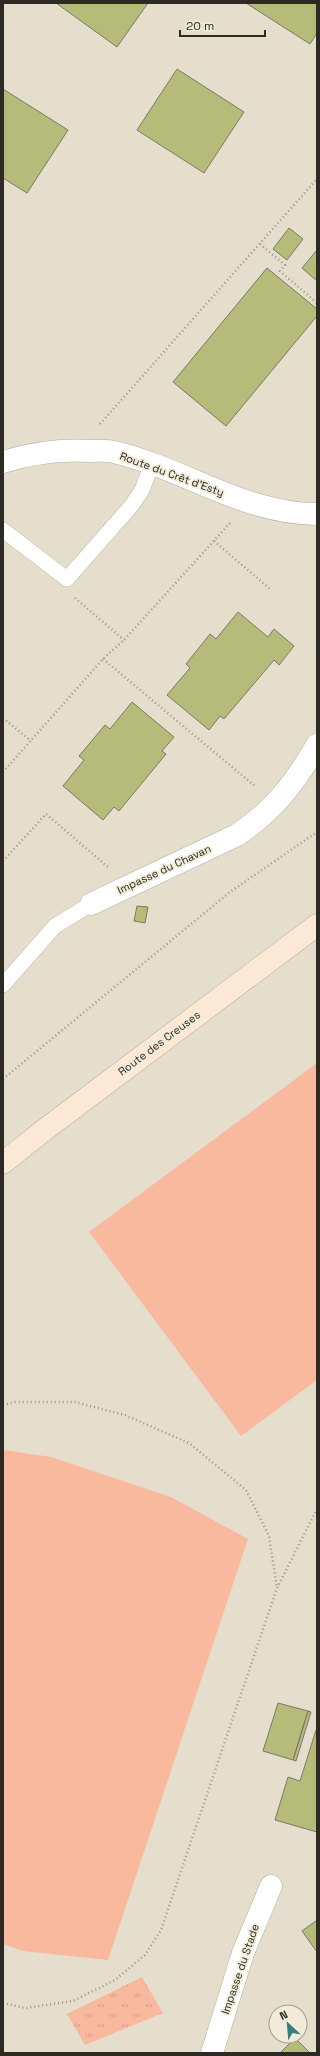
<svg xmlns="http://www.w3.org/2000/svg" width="320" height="2056" viewBox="0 0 320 2056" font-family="'Space Grotesk',sans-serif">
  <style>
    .grass { fill: url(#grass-tufts) }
    .garden { fill: #f9b99e }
    .building { fill: #b5bb78; stroke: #797b6a }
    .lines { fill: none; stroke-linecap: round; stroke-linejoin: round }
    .lane-casing { stroke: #b6af9e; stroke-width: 16 }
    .street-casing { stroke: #b6af9e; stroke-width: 23 }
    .secondary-casing { stroke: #b6af9e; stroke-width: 23 }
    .path { stroke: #9c978a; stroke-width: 2.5; stroke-dasharray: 1 3; stroke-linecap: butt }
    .lane { stroke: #fff; stroke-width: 15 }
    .street { stroke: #fff; stroke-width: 22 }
    .secondary { stroke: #fbe9d6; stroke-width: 22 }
    .labels { text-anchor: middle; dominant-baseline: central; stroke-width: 3.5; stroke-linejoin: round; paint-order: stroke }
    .street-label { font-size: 11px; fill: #2c2a23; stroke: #f2ebd9 }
  </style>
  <defs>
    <pattern id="grass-tufts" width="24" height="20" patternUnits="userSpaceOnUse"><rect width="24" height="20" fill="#f9b99e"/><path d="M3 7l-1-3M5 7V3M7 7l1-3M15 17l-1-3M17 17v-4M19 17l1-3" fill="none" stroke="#d69f88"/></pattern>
  </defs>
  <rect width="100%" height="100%" fill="#e5decc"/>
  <path class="grass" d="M142,1977L163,2013L85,2045L67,2014Z"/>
  <path class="garden" d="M317,1063V1380L241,1436L89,1232Z
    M3,1450L51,1457L171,1497L248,1539L108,1960L23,1951L3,1944Z"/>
  <path class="building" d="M56,3H148L117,47Z
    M246,3H317V33L310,44Z
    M177,69L244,112L204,173L137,130Z
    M3,89L68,130L27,193L3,178Z
    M289,228L303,239L287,260L273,249Z
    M317,250V281L302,268Z
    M267,268L317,309V316L226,426L173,382Z
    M238,612L268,637L274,629L294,646L279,665L274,660L224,719L220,716L209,730L167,695L190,668L186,664L210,634L216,639Z
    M132,702L174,737L162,751L166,754L119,811L114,807L103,820L63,786L84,760L79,756L105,725L110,729Z
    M137,906L148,907L145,923L134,921Z
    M278,1703L308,1711L293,1760L263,1751Z
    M308,1711L311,1712L296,1761L293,1760Z
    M316,1730L317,1731V1832L275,1820L288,1777L300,1781Z
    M317,1920V1952L302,1931Z
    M295,2038L310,2053H280Z"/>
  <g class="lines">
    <defs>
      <path id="lane" d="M3,530L67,579L132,505L142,490L152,464
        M3,985L55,926L91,904"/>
      <path id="street" d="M3,462C32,453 59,449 90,451C98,451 107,450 114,452C183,468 244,514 317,514
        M91,904L237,835C273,811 295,783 317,745
        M212,2053L243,1953L271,1886"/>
      <path id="secondary" d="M3,1163L43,1131L317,925"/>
    </defs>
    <use href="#lane" class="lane-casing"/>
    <use href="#street" class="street-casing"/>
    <use href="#secondary" class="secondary-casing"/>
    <path class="path" d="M260,244L285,265L280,271L317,303
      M100,424L317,179
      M214,541L270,589
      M75,598L124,640
      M103,659L256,787
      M3,718L31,741
      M3,772L103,659L124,640L230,523
      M3,861L46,814L108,867
      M3,1079L230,892L317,832
      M3,1405L15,1402H75L125,1415L189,1443L246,1490L269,1536L277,1588
      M3,2003L25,2008L73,2001L115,1980L145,1955L161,1930L277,1588L317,1509"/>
    <use href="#lane" class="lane"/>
    <use href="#street" class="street"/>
    <use href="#secondary" class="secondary"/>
  </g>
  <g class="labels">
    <g class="street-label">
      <text transform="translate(172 474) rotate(20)">Route du Crêt d'Esty</text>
      <text transform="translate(164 869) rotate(-25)">Impasse du Chavan</text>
      <text transform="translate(159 1043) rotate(-37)">Route des Creuses</text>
      <text transform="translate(240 1969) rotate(-71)">Impasse du Stade</text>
    </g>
  </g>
  <rect width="320" height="2056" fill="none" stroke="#2c2a23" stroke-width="8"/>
  <g transform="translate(288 2024) rotate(334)"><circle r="19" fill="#f2ebd9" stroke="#a39e90"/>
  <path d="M0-3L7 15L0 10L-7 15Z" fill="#357d85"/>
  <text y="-6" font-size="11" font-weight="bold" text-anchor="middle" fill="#2c2a23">N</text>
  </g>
  <path d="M180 30v6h85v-6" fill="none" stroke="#2c2a23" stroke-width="2"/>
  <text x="186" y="30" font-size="12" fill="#2c2a23" stroke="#f2ebd9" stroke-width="3" paint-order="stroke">20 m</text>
</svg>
